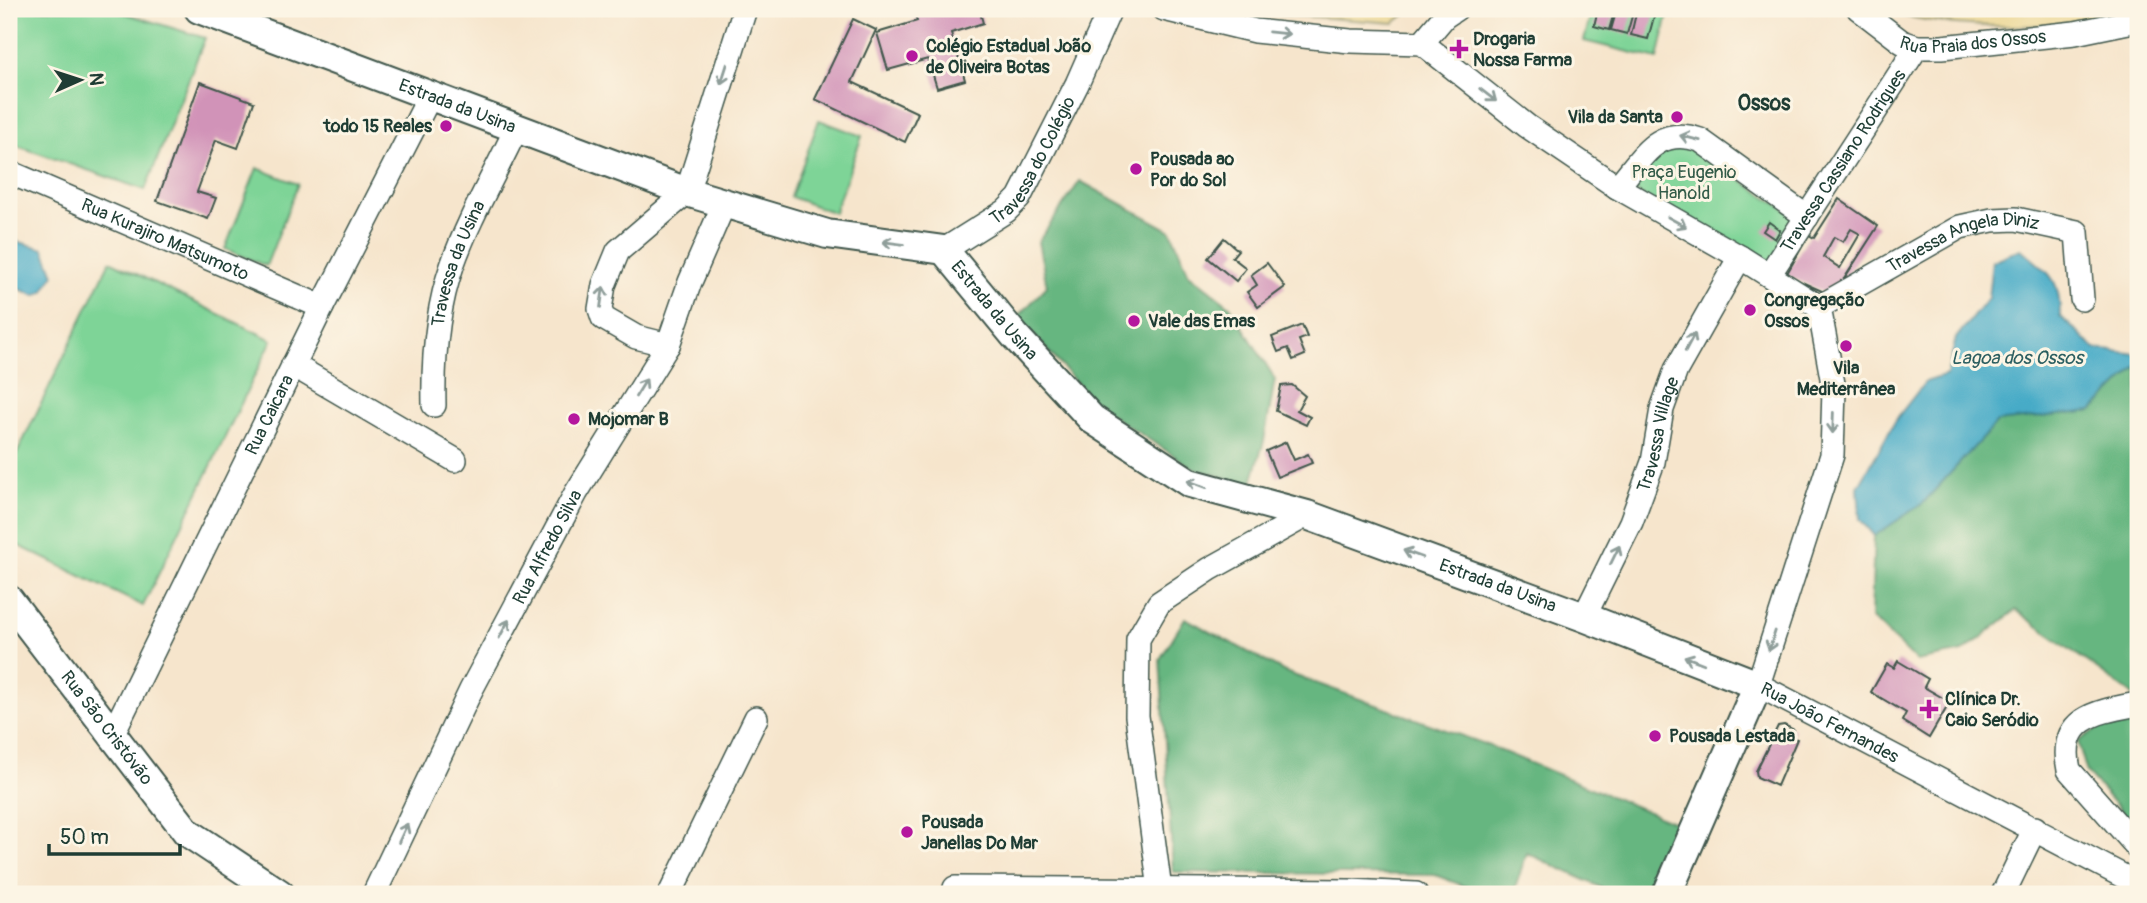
<svg xmlns="http://www.w3.org/2000/svg" width="2147" height="903" viewBox="0 0 2147 903" font-family="Pangolin,sans-serif">
  <style>
    .green { fill: #7ed497; stroke: #4e8866; stroke-width: 2 }
    .forest { fill: #66b680; stroke: #427a5a; stroke-width: 2 }
    .sand { fill: #eeda9e; stroke: #868c69; stroke-width: 2 }
    .water { fill: #47abc7; stroke: #33747e; stroke-width: 2 }
    .building { fill: #d193b8; fill-rule: evenodd }
    .lines { fill: none; stroke-linecap: round; stroke-linejoin: round }
    .minor-casing { stroke: #3f564b; stroke-width: 26 }
    .major-casing { stroke: #3f564b; stroke-width: 32 }
    .minor { stroke: #fff; stroke-width: 23 }
    .major { stroke: #fff; stroke-width: 28 }
    .oneway { stroke: #8f9e9a }
    .poi-dot { fill: #b5179e; stroke: #fcf5e5; stroke-width: 2.5 }
    .labels { text-anchor: middle; dominant-baseline: central; stroke-width: 6; stroke-linejoin: round; paint-order: stroke }
    .street-label { font-size: 18px; fill: #1f3d34; stroke: #fcf5e5 }
    .poi-label { font-size: 18px; font-weight: bold; fill: #1f3d34; stroke: #fcf5e5; text-anchor: start }
    .park-label { font-size: 18px; fill: #325b48; stroke: #fcf5e5 }
    .water-label { font-size: 19px; font-style: italic; fill: #2b5e60; stroke: #fcf5e5 }
    .quarter-label { font-size: 21px; font-weight: bold; fill: #1f3d34; stroke: #fcf5e5 }
  </style>
  <rect width="100%" height="100%" fill="#fcf5e5"/>
  <filter id="ink" filterUnits="userSpaceOnUse"><feTurbulence type="fractalNoise" baseFrequency=".0143" numOctaves="2"/><feDisplacementMap in="SourceGraphic" scale="14" xChannelSelector="R" yChannelSelector="G"/><feConvolveMatrix kernelMatrix="1 2 1 2 8 2 1 2 1" color-interpolation-filters="sRGB"/></filter>
  <filter id="wash" filterUnits="userSpaceOnUse"><feTurbulence type="fractalNoise" baseFrequency=".00686" numOctaves="4" result="noise"/><feDisplacementMap in="SourceGraphic" scale="28" xChannelSelector="R" yChannelSelector="G"/><feGaussianBlur stdDeviation="1.57" result="paint"/><feColorMatrix in="noise" values="0 0 0 0 0 0 0 0 0 0 0 0 0 0 0 0 0 1.4 0 .05"/><feComposite in="paint" operator="in"/></filter>
  <g filter="url(#wash)">
    <rect width="100%" height="100%" fill="#f6e5cc"/>
    <path class="green" d="M11,9H111L205,38L145,190L9,143Z
      M1592,9H1669L1658,59L1584,41Z
      M819,120L862,136L834,213L791,197Z
      M1674,145L1694,149L1800,219L1765,270L1633,190L1660,149Z
      M257,168L298,184L266,266L225,249Z
      M110,261L272,340L143,606L9,541V470Z"/>
    <path class="forest" d="M1080,181L1171,231L1189,274L1230,306L1275,379L1264,441L1251,485L1195,469L1097,406L1018,317L1047,286L1038,242Z
      M2138,366V699L2016,610L1963,652L1916,661L1871,617L1874,536L1923,503L1997,422L2092,411Z
      M1185,618L1285,672L1482,743L1680,825L1648,894H1615L1527,853L1513,894H1485L1435,875L1173,872L1160,659Z
      M2138,708V830L2087,773L2078,742L2103,724Z"/>
    <path class="sand" d="M1211,9H1412L1394,23Z
      M1880,9H2138V14C2055,27 1961,35 1880,9Z"/>
    <path class="water" d="M9,239L44,249L54,275L43,292L35,296L9,284Z
      M2021,249C2050,275 2060,276 2060,316L2095,349L2138,354V366L2092,411L1997,422L1923,503L1874,536L1860,519L1858,487L1897,418L1925,382L1947,375L1956,338L1988,298L1992,261Z"/>
    <g id="blocks">
      <path class="building" d="M926,9H979L983,23L951,33L965,80L937,88L928,59L888,70L877,33L917,21L914,12Z
        M1598,9H1615L1609,30L1594,26Z
        M1617,9H1634L1627,34L1611,30Z
        M1637,9H1656L1648,39L1631,35Z
        M853,19L876,30L852,82L918,113L905,142L815,99Z
        M200,82L254,102L238,148L216,140L197,192L216,198L208,219L157,201Z
        M1839,199L1878,226L1833,296L1786,275L1809,235L1814,238ZM1851,229L1860,234L1840,268L1823,257L1834,237L1843,242Z
        M1769,222L1780,230L1775,239L1763,231Z
        M1224,238L1238,250L1232,257L1246,268L1236,281L1208,258Z
        M1267,263L1285,287L1258,307L1247,292L1257,285L1251,275Z
        M1302,325L1307,337L1299,340L1305,355L1293,360L1288,348L1278,352L1272,337Z
        M1292,385L1305,396L1297,410L1310,417L1306,425L1276,411L1281,386Z
        M1286,442L1294,460L1308,454L1312,463L1277,477L1266,451Z
        M1898,661L1928,679L1924,687L1950,702L1929,738L1902,721L1906,713L1871,692L1887,664L1894,668Z
        M1784,725L1794,730L1791,737L1797,739L1777,786L1757,777L1756,771L1778,726Z"/>
    </g>
  </g>
  <g filter="url(#ink)">
    <use href="#blocks" fill-opacity="0" stroke="#3f564b" stroke-width="2"/>
    <g class="lines">
      <defs>
        <g id="minor">
          <path d="M1164,9L1255,31L1350,41L1422,43L1527,126L1617,187L1740,257L1819,307"/>
          <path id="s1" d="M1859,9L1902,42L1917,47H1942L2075,33L2138,20"/>
          <path d="M1422,43L1444,17L1456,9"/>
          <path id="s2" d="M9,172L322,307"/>
          <path d="M1617,187C1643,158 1656,125 1700,140L1807,217"/>
          <path id="s3" d="M944,250L1006,211L1019,198L1077,84L1110,9"/>
          <path id="s4" d="M1769,275L1917,47"/>
          <path id="s5" d="M1819,307L1834,389L1832,455L1758,685L2138,884"/>
          <path id="s6" d="M1819,307L1960,227L1992,220L2016,219L2077,232L2082,299"/>
          <path d="M668,345L636,337L603,318L600,309L604,285L618,251L687,192L745,9"/>
          <path d="M293,365L455,460"/>
          <path id="s7" d="M434,405C433,359 436,311 452,266C468,220 495,174 516,129"/>
          <path id="s8" d="M1584,617L1631,522L1653,462L1662,409L1676,370L1740,257"/>
          <path d="M2138,704C2096,712 2058,717 2069,770L2138,848"/>
          <path id="s9" d="M111,737L322,307L430,96"/>
          <path d="M955,888L1349,891L1416,894"/>
          <path d="M1160,890L1137,716L1138,639L1159,603L1210,569L1307,515"/>
          <path id="s10" d="M374,894L471,690L576,493L668,345L690,282L724,204"/>
          <path d="M670,894L756,718"/>
          <path d="M2003,894L2035,828"/>
        </g>
        <g id="major">
          <path id="s11" d="M199,9L687,192L827,234L944,250L1015,336L1092,419L1190,483L1307,515L1584,617L1758,685L1667,894"/>
          <path id="s12" d="M9,600L187,832L280,894"/>
        </g>
      </defs>
      <use href="#minor" class="minor-casing"/>
      <use href="#major" class="major-casing"/>
      <use href="#minor" class="minor"/>
      <use href="#major" class="major"/>
    </g>
    <defs><path id="oneway-shaft" d="M-6 0H5M1.5-3L5.5 0L1.5 3" fill="none" stroke-width="1.6" stroke-linecap="round" stroke-linejoin="round" transform="scale(1.75)"/></defs>
    <g class="oneway">
      <use href="#oneway-shaft" transform="translate(1279 33) rotate(6)"/>
      <use href="#oneway-shaft" transform="translate(724 74) rotate(108)"/>
      <use href="#oneway-shaft" transform="translate(1488 95) rotate(38)"/>
      <use href="#oneway-shaft" transform="translate(1690 138) rotate(-166)"/>
      <use href="#oneway-shaft" transform="translate(1677 222) rotate(29)"/>
      <use href="#oneway-shaft" transform="translate(893 243) rotate(-172)"/>
      <use href="#oneway-shaft" transform="translate(602 297) rotate(-82)"/>
      <use href="#oneway-shaft" transform="translate(1690 342) rotate(-62)"/>
      <use href="#oneway-shaft" transform="translate(641 388) rotate(-58)"/>
      <use href="#oneway-shaft" transform="translate(1833 423) rotate(92)"/>
      <use href="#oneway-shaft" transform="translate(1197 484) rotate(-160)"/>
      <use href="#oneway-shaft" transform="translate(1413 554) rotate(-160)"/>
      <use href="#oneway-shaft" transform="translate(1615 555) rotate(-64)"/>
      <use href="#oneway-shaft" transform="translate(504 629) rotate(-62)"/>
      <use href="#oneway-shaft" transform="translate(1772 641) rotate(108)"/>
      <use href="#oneway-shaft" transform="translate(1694 660) rotate(-159)"/>
      <use href="#oneway-shaft" transform="translate(403 833) rotate(-65)"/>
    </g>
  </g>
  <g class="poi-dot">
    <path d="M1455.5 38.5h7v7h7v7h-7v7h-7v-7h-7v-7h7z"/>
    <circle cx="912" cy="56" r="7"/>
    <circle cx="1677" cy="117" r="7"/>
    <circle cx="446" cy="126" r="7"/>
    <circle cx="1136" cy="169" r="7"/>
    <circle cx="1750" cy="310" r="7"/>
    <circle cx="1134" cy="321" r="7"/>
    <circle cx="1846" cy="346" r="7"/>
    <circle cx="574" cy="419" r="7"/>
    <path d="M1925.5 698.5h7v7h7v7h-7v7h-7v-7h-7v-7h7z"/>
    <circle cx="1655" cy="736" r="7"/>
    <circle cx="907" cy="832" r="7"/>
  </g>
  <g class="labels">
    <g class="street-label">
      <text stroke="none"><textPath href="#s1" startOffset="126">Rua Praia dos Ossos</textPath></text>
      <text stroke="none"><textPath href="#s11" startOffset="276">Estrada da Usina</textPath></text>
      <text stroke="none"><textPath href="#s3" startOffset="130">Travessa do Colégio</textPath></text>
      <text stroke="none"><textPath href="#s4" startOffset="136">Travessa Cassiano Rodrigues</textPath></text>
      <text stroke="none"><textPath href="#s2" startOffset="170">Rua Kurajiro Matsumoto</textPath></text>
      <text stroke="none"><textPath href="#s6" startOffset="161">Travessa Angela Diniz</textPath></text>
      <text stroke="none"><textPath href="#s7" startOffset="145">Travessa da Usina</textPath></text>
      <text stroke="none"><textPath href="#s11" startOffset="864">Estrada da Usina</textPath></text>
      <text stroke="none"><textPath href="#s9" startOffset="359">Rua Caicara</textPath></text>
      <text stroke="none"><textPath href="#s8" startOffset="198">Travessa Village</textPath></text>
      <text stroke="none"><textPath href="#s10" startOffset="388">Rua Alfredo Silva</textPath></text>
      <text stroke="none"><textPath href="#s11" startOffset="1452">Estrada da Usina</textPath></text>
      <text stroke="none"><textPath href="#s5" startOffset="472">Rua João Fernandes</textPath></text>
      <text stroke="none"><textPath href="#s12" startOffset="161">Rua São Cristóvão</textPath></text>
    </g>
    <g class="poi-label">
      <text x="1473" y="39">Drogaria<tspan x="1473" dy="21">Nossa Farma</tspan></text>
      <text x="926" y="46">Colégio Estadual João<tspan x="926" dy="21">de Oliveira Botas</tspan></text>
      <text x="1663" y="117" text-anchor="end">Vila da Santa</text>
      <text x="432" y="126" text-anchor="end">todo 15 Reales</text>
      <text x="1150" y="159">Pousada ao<tspan x="1150" dy="21">Por do Sol</tspan></text>
      <text x="1764" y="300">Congregação<tspan x="1764" dy="21">Ossos</tspan></text>
      <text x="1148" y="321">Vale das Emas</text>
      <text x="1846" y="368" text-anchor="middle">Vila<tspan x="1846" dy="21">Mediterrânea</tspan></text>
      <text x="588" y="419">Mojomar B</text>
      <text x="1945" y="699">Clínica Dr.<tspan x="1945" dy="21">Caio Seródio</tspan></text>
      <text x="1669" y="736">Pousada Lestada</text>
      <text x="921" y="822">Pousada<tspan x="921" dy="21">Janellas Do Mar</tspan></text>
    </g>
    <g class="park-label">
      <text x="1684" y="172">Praça Eugenio<tspan x="1684" dy="21">Hanold</tspan></text>
    </g>
    <g class="water-label">
      <text x="2017" y="358">Lagoa dos Ossos</text>
    </g>
    <g class="quarter-label">
      <text x="1764" y="103">Ossos</text>
    </g>
  </g>
  <rect width="2147" height="903" fill="none" stroke="#fcf5e5" stroke-width="35"/>
  <g transform="translate(80 80) rotate(87)" stroke="#fcf5e5" stroke-width="5" paint-order="stroke">
  <path d="M0-5L12 26L0 18L-12 26Z" fill="#1f3d34"/>
  <text y="-10" font-size="19" font-weight="bold" text-anchor="middle" fill="#1f3d34">N</text>
  </g>
  <path d="M49 844v10h131v-10" fill="none" stroke="#1f3d34" stroke-width="3.5"/>
  <text x="60" y="844" font-size="21" fill="#1f3d34" stroke="#fcf5e5" stroke-width="5" paint-order="stroke">50 m</text>
</svg>
